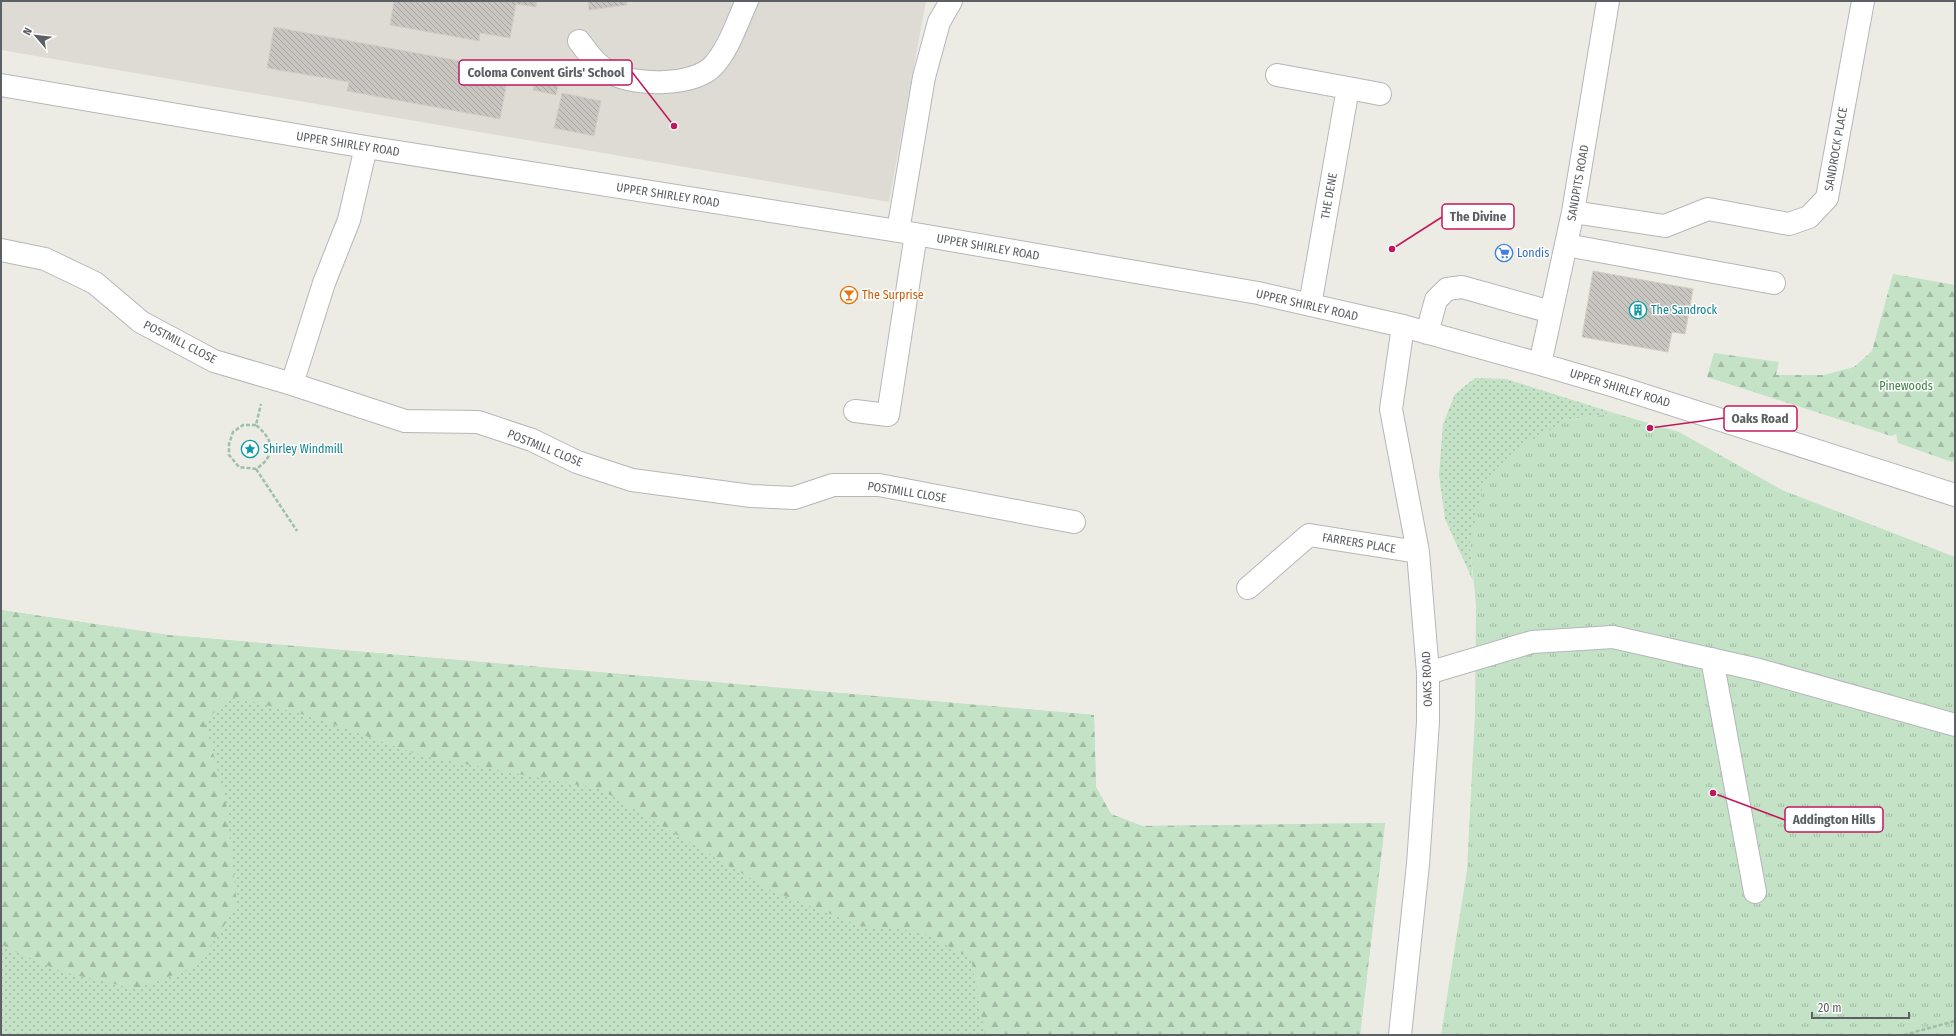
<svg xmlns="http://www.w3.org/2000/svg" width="1956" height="1036" viewBox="0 0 1956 1036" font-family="'Fira Sans Condensed',sans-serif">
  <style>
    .education { fill: #dddbd3 }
    .grass { fill: url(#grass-dots) }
    .forest { fill: url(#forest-firs) }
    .park { fill: url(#park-tufts) }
    .building { fill: url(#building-back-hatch); stroke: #d1cec3 }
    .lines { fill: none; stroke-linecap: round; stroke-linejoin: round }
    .minor-casing { stroke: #b5b6ba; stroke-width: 24 }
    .path { stroke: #9cc0aa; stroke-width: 2.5; stroke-dasharray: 4 2; stroke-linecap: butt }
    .minor { stroke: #fff; stroke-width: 22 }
    .labels { text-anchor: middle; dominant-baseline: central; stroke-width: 3; stroke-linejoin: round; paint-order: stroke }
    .street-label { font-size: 12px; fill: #5c5f63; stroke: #fff }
    .shop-label { font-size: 12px; fill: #366cbe; stroke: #fff; text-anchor: start }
    .food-label { font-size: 12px; fill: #c56008; stroke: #fff; text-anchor: start }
    .culture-label { font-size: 12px; fill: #0d838f; stroke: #fff; text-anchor: start }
    .park-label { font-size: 12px; fill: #3e8147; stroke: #fff }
    .leader { fill: none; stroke: #c2185b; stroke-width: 1.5 }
    .callout-dot { fill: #c2185b; stroke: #fff; stroke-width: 1.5 }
    .callout { fill: #fff; stroke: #c2185b; stroke-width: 1.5 }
    .callout-label { font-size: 13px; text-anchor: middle; font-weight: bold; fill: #5c5f63 }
  </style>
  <defs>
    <pattern id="grass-dots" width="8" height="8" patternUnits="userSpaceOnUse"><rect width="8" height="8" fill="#c3e2c6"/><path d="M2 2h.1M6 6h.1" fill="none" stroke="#a2baa4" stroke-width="1.8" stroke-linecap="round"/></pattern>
    <pattern id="forest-firs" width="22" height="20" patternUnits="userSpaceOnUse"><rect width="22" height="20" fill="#c3e2c6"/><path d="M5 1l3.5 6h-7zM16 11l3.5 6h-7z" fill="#a2baa4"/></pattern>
    <pattern id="park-tufts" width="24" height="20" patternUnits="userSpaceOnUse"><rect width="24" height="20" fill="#c3e2c6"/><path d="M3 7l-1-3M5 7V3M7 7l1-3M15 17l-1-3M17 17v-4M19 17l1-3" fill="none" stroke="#a2baa4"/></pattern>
    <pattern id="building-back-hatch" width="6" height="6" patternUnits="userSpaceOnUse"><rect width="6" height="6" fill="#c9c6c1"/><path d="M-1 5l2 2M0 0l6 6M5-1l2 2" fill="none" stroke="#a6a4a0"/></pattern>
  </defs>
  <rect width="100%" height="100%" fill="#edece4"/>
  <path class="education" d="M1,1H926L889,202L1,50Z"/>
  <path class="grass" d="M1475,378L1506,379L1614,413L1568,420L1470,543L1473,581L1445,519L1439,475L1443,424L1455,394Z
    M1,610L168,635L1094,715L1096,787L1111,814L1142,826L1385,823L1360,1035H1Z"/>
  <path class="forest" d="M1893,274L1955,285V460L1952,462L1898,443L1896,434L1891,436L1707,377L1714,353L1779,362L1776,375H1824L1854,367L1872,351Z
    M1,610L168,635L1094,715L1096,787L1111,814L1142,826L1385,823L1360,1035H985L971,958L919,931L861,926L770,890L600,789L422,756L313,717L230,696L205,722L226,802L237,906L197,966L136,989L63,972L11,950L1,944Z"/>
  <path class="park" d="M1614,413L1679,432L1782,490L1955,557V1035H1441L1467,870L1475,715L1476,606L1470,543L1484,481L1517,448L1568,420Z"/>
  <path class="building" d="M394,1H537L536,7L516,4L510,38L480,33L479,41L390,25Z
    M588,1H626L627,5L589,10Z
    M274,27L509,70L500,119L347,91L349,82L267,68Z
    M537,73L560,78L556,95L533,90Z
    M562,93L601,101L594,136L554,128Z
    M1593,271L1693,289L1685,334L1672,332L1668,352L1582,337Z"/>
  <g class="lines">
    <defs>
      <path id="minor" d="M579,41C589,54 597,67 613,74C637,86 694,86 713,66C729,49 737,22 747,1
        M1277,75L1348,88L1310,305
        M1,85L366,147L898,231L1258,293L1403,326L1540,364L1618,387L1955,495
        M1348,88L1380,94
        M1573,212L1665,226L1708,209L1789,224L1809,217L1827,198L1863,1
        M898,231L924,77L939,22L951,1
        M1566,245L1774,283
        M1,250L45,259L95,283L141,322L214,361L292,384L405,421L478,422L532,440L577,462L632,480L751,496L794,498L833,485H879L1074,522
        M1427,333L1436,300L1447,289L1462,287L1551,312
        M1540,364L1573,212L1608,1
        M292,384L324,283L349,220L366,147
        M855,411L888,415L916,234
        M1248,588L1309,535L1418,552
        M1712,659L1755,892
        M1428,673L1532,642L1613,637L1759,670L1955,725
        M1400,1035L1418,864L1428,722V673L1418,552L1391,409L1403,326"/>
    </defs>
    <use href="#minor" class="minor-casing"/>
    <path class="path" d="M256,425H243L233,432L229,444V455L239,467L256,469C277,455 274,440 256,425L261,404
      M256,469L297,531
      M1904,1035L1955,1021"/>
    <use href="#minor" class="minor"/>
  </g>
  <defs>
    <symbol id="supermarket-ring" viewBox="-11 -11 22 22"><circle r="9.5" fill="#fff" stroke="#3f7fe0" stroke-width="1.5"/><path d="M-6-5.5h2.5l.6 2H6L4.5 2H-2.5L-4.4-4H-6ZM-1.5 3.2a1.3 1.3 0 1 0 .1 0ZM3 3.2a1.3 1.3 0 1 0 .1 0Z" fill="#3f7fe0"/></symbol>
    <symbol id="bar-ring" viewBox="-11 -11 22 22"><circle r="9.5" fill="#fff" stroke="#e8710a" stroke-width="1.5"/><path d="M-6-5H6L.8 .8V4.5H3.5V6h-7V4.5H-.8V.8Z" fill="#e8710a"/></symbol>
    <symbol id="building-ring" viewBox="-11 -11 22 22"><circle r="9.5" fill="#fff" stroke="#0f9aa8" stroke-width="1.5"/><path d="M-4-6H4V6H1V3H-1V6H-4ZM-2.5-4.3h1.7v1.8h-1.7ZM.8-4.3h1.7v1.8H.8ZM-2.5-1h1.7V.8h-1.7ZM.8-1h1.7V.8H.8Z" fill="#0f9aa8"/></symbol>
    <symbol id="sight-ring" viewBox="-11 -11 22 22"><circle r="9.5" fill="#fff" stroke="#0f9aa8" stroke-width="1.5"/><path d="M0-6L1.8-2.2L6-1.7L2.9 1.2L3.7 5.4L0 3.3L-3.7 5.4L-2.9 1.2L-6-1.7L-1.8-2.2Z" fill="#0f9aa8"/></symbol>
  </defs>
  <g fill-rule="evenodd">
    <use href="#supermarket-ring" x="1494" y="243" width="20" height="20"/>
    <use href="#bar-ring" x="839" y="285" width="20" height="20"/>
    <use href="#building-ring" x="1628" y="300" width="20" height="20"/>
    <use href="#sight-ring" x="240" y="439" width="20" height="20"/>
  </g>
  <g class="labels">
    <g class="street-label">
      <text transform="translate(348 144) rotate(9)">UPPER SHIRLEY ROAD</text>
      <text transform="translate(1836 149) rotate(-80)">SANDROCK PLACE</text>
      <text transform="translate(1578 183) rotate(-80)">SANDPITS ROAD</text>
      <text transform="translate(668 195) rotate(9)">UPPER SHIRLEY ROAD</text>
      <text transform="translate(1329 196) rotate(-80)">THE DENE</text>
      <text transform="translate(988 247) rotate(10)">UPPER SHIRLEY ROAD</text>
      <text transform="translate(1307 305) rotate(13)">UPPER SHIRLEY ROAD</text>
      <text transform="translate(180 342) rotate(27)">POSTMILL CLOSE</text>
      <text transform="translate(1620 388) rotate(17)">UPPER SHIRLEY ROAD</text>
      <text transform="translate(545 448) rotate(22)">POSTMILL CLOSE</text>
      <text transform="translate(907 492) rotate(9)">POSTMILL CLOSE</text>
      <text transform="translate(1359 543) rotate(9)">FARRERS PLACE</text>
      <text transform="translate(1427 679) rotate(-92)">OAKS ROAD</text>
    </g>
    <g class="shop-label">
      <text x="1517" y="253">Londis</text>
    </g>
    <g class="food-label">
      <text x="862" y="295">The Surprise</text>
    </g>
    <g class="culture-label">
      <text x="1651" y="310">The Sandrock</text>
      <text x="263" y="449">Shirley Windmill</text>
    </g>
    <g class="park-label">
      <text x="1906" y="386">Pinewoods</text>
    </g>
  </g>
  <path class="leader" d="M674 126L632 72M1392 249L1442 217M1650 428L1724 418M1713 793L1785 820"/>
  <g class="callout-dot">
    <circle cx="674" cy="126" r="4"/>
    <circle cx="1392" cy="249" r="4"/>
    <circle cx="1650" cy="428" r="4"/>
    <circle cx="1713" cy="793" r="4"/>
  </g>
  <g class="callout">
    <rect x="459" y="60" width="173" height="25" rx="4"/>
    <rect x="1442" y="204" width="72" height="25" rx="4"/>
    <rect x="1724" y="406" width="73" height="25" rx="4"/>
    <rect x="1785" y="807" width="98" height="25" rx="4"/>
  </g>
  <g class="callout-label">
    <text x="546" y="77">Coloma Convent Girls' School</text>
    <text x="1478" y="221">The Divine</text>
    <text x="1760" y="423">Oaks Road</text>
    <text x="1834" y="824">Addington Hills</text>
  </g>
  <rect width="1956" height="1036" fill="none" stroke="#5c5f63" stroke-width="4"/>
  <g transform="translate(36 36) rotate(298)" stroke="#ffffff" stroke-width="3" paint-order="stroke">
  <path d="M0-3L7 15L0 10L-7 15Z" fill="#5c5f63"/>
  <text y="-6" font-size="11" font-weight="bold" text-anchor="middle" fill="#5c5f63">N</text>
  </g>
  <path d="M1812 1012v6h97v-6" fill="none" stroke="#5c5f63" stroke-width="2"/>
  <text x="1818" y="1012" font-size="12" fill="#5c5f63" stroke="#ffffff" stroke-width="3" paint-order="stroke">20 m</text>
</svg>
